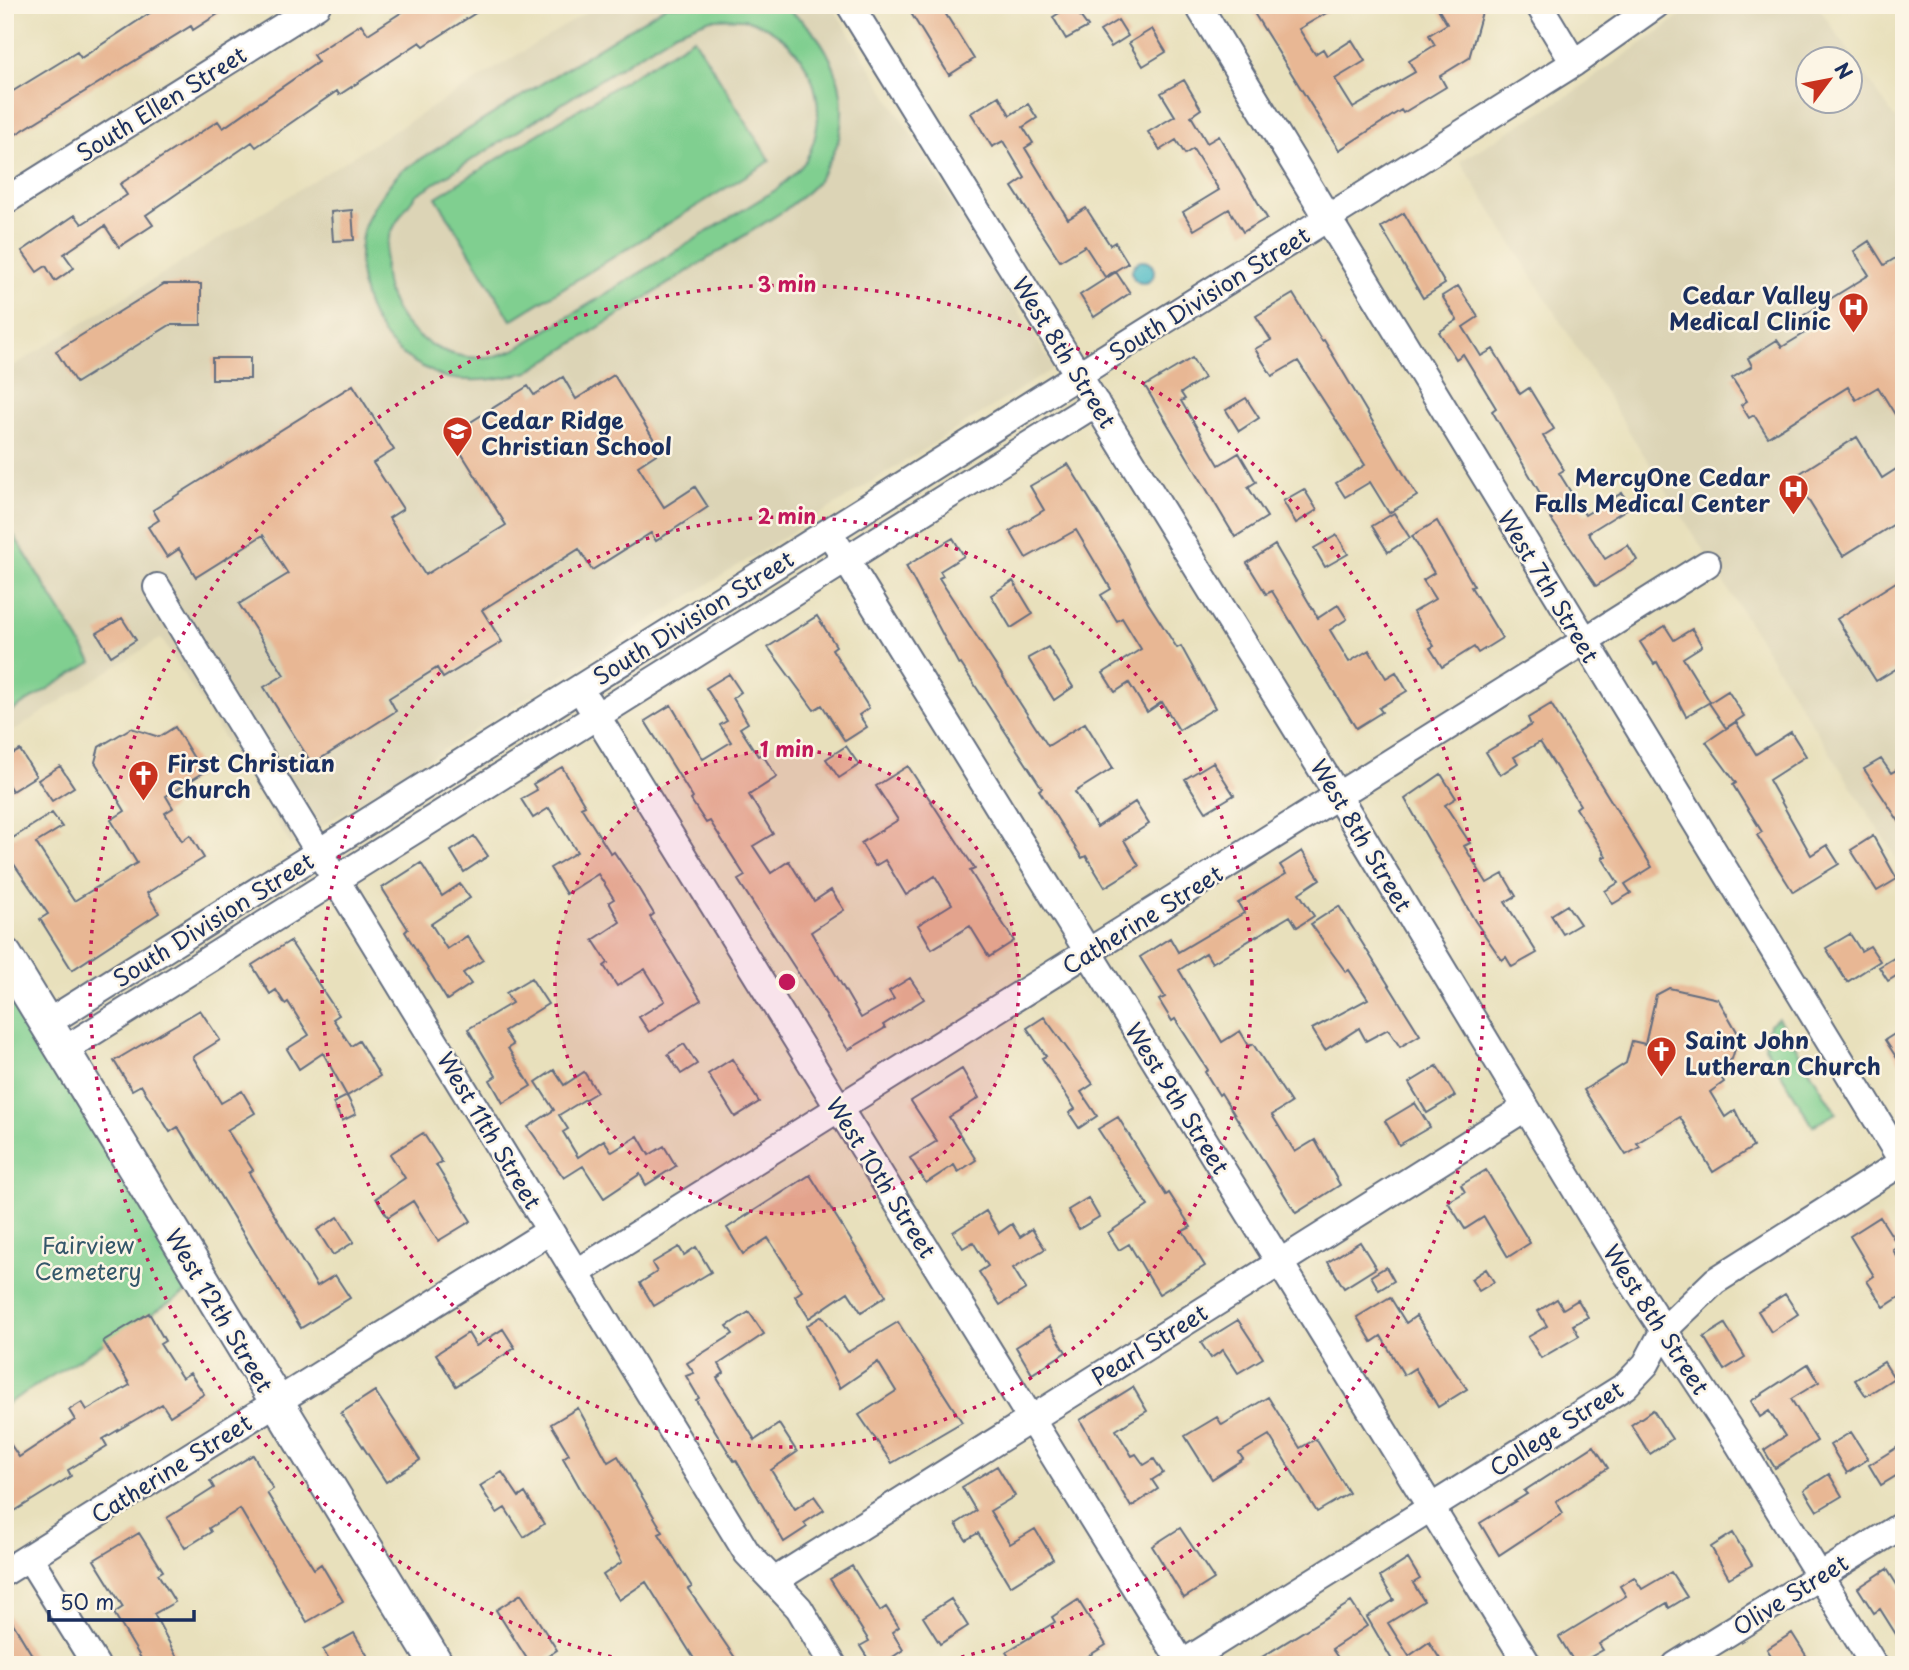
<svg xmlns="http://www.w3.org/2000/svg" width="1909" height="1670" viewBox="0 0 1909 1670" font-family="'Playpen Sans',sans-serif">
  <style>
    .built { fill: #dcd4b6; fill-rule: evenodd }
    .green { fill: #80cf90; stroke: #4e7f77; stroke-width: 2; fill-rule: evenodd }
    .water { fill: #4dbbc6; stroke: #347592; stroke-width: 2 }
    .building { fill: #e8b794 }
    .lines { fill: none; stroke-linecap: round; stroke-linejoin: round }
    .minor-casing { stroke: #636d7f; stroke-width: 30 }
    .major-casing { stroke: #636d7f; stroke-width: 37 }
    .minor { stroke: #fff; stroke-width: 26 }
    .major { stroke: #fff; stroke-width: 33 }
    .ring { fill: none; stroke: #c2185b; stroke-width: 3.5; stroke-dasharray: 3.5 7 }
    .labels { text-anchor: middle; dominant-baseline: central; stroke-width: 5; stroke-linejoin: round; paint-order: stroke }
    .street-label { font-size: 23px; fill: #1b2f5e; stroke: #fcf5e5 }
    .poi-label { font-size: 23px; font-weight: bold; fill: #1b2f5e; stroke: #fcf5e5; text-anchor: start }
    .park-label { font-size: 23px; fill: #34576a; stroke: #fcf5e5 }
    .centre { fill: #c2185b; stroke: #fcf5e5; stroke-width: 3.5 }
    .ring-label { font-size: 21px; text-anchor: middle; font-weight: bold; fill: #c2185b; stroke: #fcf5e5; stroke-width: 5; stroke-linejoin: round; paint-order: stroke }
  </style>
  <rect width="100%" height="100%" fill="#fcf5e5"/>
  <filter id="ink" filterUnits="userSpaceOnUse"><feTurbulence type="fractalNoise" baseFrequency=".0143" numOctaves="2"/><feDisplacementMap in="SourceGraphic" scale="14" xChannelSelector="R" yChannelSelector="G"/><feConvolveMatrix kernelMatrix="1 2 1 2 8 2 1 2 1" color-interpolation-filters="sRGB"/></filter>
  <filter id="wash" filterUnits="userSpaceOnUse"><feTurbulence type="fractalNoise" baseFrequency=".00686" numOctaves="4" result="noise"/><feDisplacementMap in="SourceGraphic" scale="28" xChannelSelector="R" yChannelSelector="G"/><feGaussianBlur stdDeviation="1.57" result="paint"/><feColorMatrix in="noise" values="0 0 0 0 0 0 0 0 0 0 0 0 0 0 0 0 0 1.4 0 .05"/><feComposite in="paint" operator="in"/></filter>
  <g filter="url(#wash)">
    <rect width="100%" height="100%" fill="#e8e0bc"/>
    <path class="built" d="M598,5H832L1054,368L291,845L161,638L5,736V371Z
      M1696,5H1817L1904,131V871L1460,161L1569,95ZM1808,60H1850V102H1808Z"/>
    <path class="green" d="M778,5C826,28 851,85 839,138C836,150 827,166 820,177C813,190 796,200 785,210L528,372C501,379 476,383 448,378C440,377 431,371 423,367C374,343 353,289 362,236C366,213 385,189 400,172L666,6ZM711,19C722,19 737,17 748,20C809,38 837,108 804,163C797,173 785,181 777,189L514,350C447,379 370,320 387,246C391,227 404,210 416,195L676,32Z
      M694,38L770,161L511,320L436,197Z
      M5,521L92,662L5,715Z
      M5,970L200,1284L5,1405Z
      M1778,1018L1836,1113L1813,1126L1765,1047L1769,1024Z"/>
    <path class="water" d="M1132 272a11 11 0 1 1 22 0a11 11 0 1 1-22 0Z"/>
    <g id="blocks">
      <path class="building" d="M162,5H232L193,30L191,26L5,141V96L77,52L81,58Z
        M397,5H488L424,46L420,42L339,95L337,91L256,147L252,142L146,215L153,225L119,247L105,226L64,254L74,268L55,281L46,266L37,272L22,251L75,215L82,224L127,195L120,184L218,121L223,128L318,62L313,55L361,24L368,34L402,12Z
        M906,5H940L974,59L949,75Z
        M1072,5L1088,27L1066,39L1053,17Z
        M1249,5H1340L1299,29L1315,54L1323,49L1327,56L1352,40L1365,61L1335,79L1353,108L1415,72L1409,61L1435,45L1429,35L1447,24L1436,5H1484L1469,58L1440,76L1446,87L1403,113L1401,110L1339,150Z
        M1118,20L1128,36L1111,47L1100,31Z
        M1152,29L1166,52L1143,66L1129,43Z
        M1184,80L1201,109L1191,116L1207,143L1219,136L1267,218L1243,232L1229,209L1194,230L1183,212L1219,190L1193,149L1185,154L1176,140L1160,150L1148,132L1175,116L1161,93Z
        M999,96L1010,115L1028,104L1037,118L1023,127L1033,143L1025,148L1068,219L1086,208L1110,245L1115,242L1128,263L1105,277L1085,246L1060,261L1012,187L1025,178L1003,141L992,147L971,113Z
        M352,210L354,240L333,241L331,212Z
        M1404,213L1445,284L1423,298L1381,227Z
        M1869,241L1884,265L1904,253V429L1878,387L1856,400L1848,387L1768,437L1754,415L1749,418L1741,405L1747,401L1732,378L1752,366L1748,358L1777,340L1782,347L1812,329L1804,315L1869,275L1854,251Z
        M1116,272L1130,293L1094,317L1080,295Z
        M164,284H201V325H170L76,383L56,351Z
        M1458,286L1478,317L1463,327L1481,356L1493,349L1520,394L1529,388L1554,429L1543,436L1564,470L1559,473L1585,515L1622,493L1630,507L1588,533L1605,559L1628,545L1637,560L1596,586L1543,507L1547,505L1492,411L1496,408L1463,354L1456,359L1439,332L1457,320L1442,296Z
        M1293,294L1322,341L1324,340L1417,496L1389,513L1370,482L1345,497L1336,483L1365,465L1298,361L1272,376L1255,349L1271,340L1256,316Z
        M212,358H250V379H212Z
        M1192,358L1204,378L1181,393L1185,399L1181,401L1219,465L1239,453L1256,482L1248,487L1267,517L1235,537L1145,386Z
        M614,375L661,451L638,466L664,507L695,487L708,507L656,541L651,533L592,570L579,549L482,610L502,642L443,678L437,668L389,698L396,711L312,764L264,687L284,675L239,604L288,574L263,535L196,577L179,549L167,557L148,527L159,520L153,510L353,385L394,450L373,463L403,509L389,518L425,575L506,525L450,435L528,386L534,395L563,377L576,399Z
        M1246,398L1259,418L1239,431L1226,410Z
        M1857,437L1882,478L1904,464V518L1843,556L1794,477Z
        M1068,464L1124,555L1148,603L1177,648L1181,646L1215,708L1179,730L1162,702L1147,712L1129,683L1115,692L1103,673L1141,649L1122,618L1117,621L1101,595L1111,589L1076,530L1026,558L1010,531L1044,510L1030,486Z
        M1304,489L1317,510L1296,523L1283,501Z
        M1394,513L1410,538L1388,552L1372,526Z
        M1437,521L1474,586L1471,587L1502,638L1478,653L1474,647L1442,667L1430,648L1434,646L1413,612L1435,599L1423,580L1434,573L1412,536Z
        M1337,535L1348,554L1325,567L1314,548Z
        M953,538L964,556L940,571L943,576L939,578L1038,731L1048,746L1085,723L1113,768L1075,792L1097,827L1135,802L1149,824L1124,840L1139,866L1105,887L1086,856L1082,858L1039,790L1042,788L961,664L959,665L906,566Z
        M1275,545L1318,618L1338,605L1347,619L1330,630L1349,662L1369,650L1386,678L1396,672L1407,691L1379,708L1382,712L1356,728L1272,591L1266,594L1247,563Z
        M1904,577V664L1876,681L1837,619Z
        M1013,581L1033,614L1011,628L991,595Z
        M817,616L836,646L832,649L869,708L859,715L867,727L845,741L822,705L814,710L768,647Z
        M122,618L136,640L111,656L97,633Z
        M1665,626L1674,640L1692,629L1702,646L1683,658L1710,702L1686,716L1657,662L1654,664L1640,642Z
        M1048,647L1073,687L1054,700L1028,658Z
        M729,674L741,692L733,698L748,723L740,728L758,756L762,754L777,777L749,795L773,834L753,846L771,873L789,861L814,901L831,890L844,910L811,932L861,1018L894,999L889,991L910,978L924,999L883,1025L885,1028L848,1050L738,880L745,876L710,821L706,823L691,800L693,798L645,721L671,705L703,759L731,742L720,725L727,721L706,688Z
        M1728,691L1744,716L1726,728L1709,703Z
        M1551,704L1652,867L1625,884L1631,893L1613,904L1605,891L1618,883L1602,858L1606,856L1576,808L1580,805L1540,742L1514,757L1518,763L1500,775L1486,752L1531,725L1528,718Z
        M1736,722L1756,754L1791,732L1806,756L1769,780L1811,855L1827,845L1839,864L1793,892L1757,835L1762,832L1733,785L1736,783L1706,742Z
        M175,727L203,773L166,796L173,808L165,813L182,841L190,835L204,858L147,893L159,913L72,970L40,919L48,914L5,851V843L52,813L62,827L36,843L74,901L137,863L111,820L125,811L95,762L99,747L131,728L159,737Z
        M846,746L859,765L839,778L826,759Z
        M20,750L36,776L12,791L5,779V758Z
        M1881,759L1891,773L1904,766V829L1864,769Z
        M1213,762L1234,795L1206,812L1185,779Z
        M60,766L74,787L52,801L38,780Z
        M908,766L975,869L970,871L1014,941L989,957L970,926L932,949L918,925L952,904L935,876L906,895L885,860L875,866L861,843L898,820L876,786Z
        M562,767L585,805L581,807L611,854L614,852L637,886L654,914L650,917L701,1000L649,1032L639,1017L665,1001L645,969L617,986L604,966L608,963L593,940L620,922L609,902L614,899L598,874L566,894L550,868L577,852L549,808L533,818L521,799L537,790L533,784Z
        M1441,774L1456,798L1445,805L1470,843L1464,846L1487,883L1503,874L1516,896L1505,902L1537,953L1512,967L1506,957L1502,960L1475,921L1405,799Z
        M474,836L488,856L464,872L451,851Z
        M1873,836L1897,879L1877,891L1851,850Z
        M1302,851L1320,879L1299,893L1314,916L1297,927L1290,916L1212,963L1206,953L1179,970L1222,1042L1240,1031L1249,1046L1253,1044L1291,1103L1272,1115L1295,1152L1315,1140L1340,1185L1296,1213L1221,1093L1219,1095L1205,1072L1208,1070L1175,1019L1172,1021L1159,1000L1165,997L1140,957L1170,938L1178,952L1244,913L1238,903L1286,874L1280,865Z
        M421,863L442,896L460,884L470,898L431,924L447,949L467,936L483,960L463,973L471,984L447,1000L405,932L408,929L382,888Z
        M1567,905L1580,924L1563,934L1551,915Z
        M1339,906L1420,1035L1400,1047L1388,1029L1366,1041L1359,1028L1325,1050L1312,1029L1368,999L1349,970L1346,972L1311,924Z
        M1850,934L1861,951L1870,946L1880,961L1847,982L1826,948Z
        M290,941L339,1015L333,1019L351,1046L359,1041L380,1076L347,1096L323,1053L299,1069L287,1049L309,1035L288,1002L285,1004L276,990L270,994L252,965Z
        M1899,955L1904,971L1888,981L1879,967Z
        M531,978L548,1004L504,1031L513,1045L508,1048L531,1086L503,1103L490,1080L496,1076L468,1029L512,1003L506,993Z
        M1669,988L1718,999L1739,1035L1732,1059L1716,1069L1724,1082L1710,1092L1725,1117L1735,1110L1753,1147L1713,1172L1680,1117L1637,1143L1640,1147L1626,1155L1584,1090L1626,1063L1632,1041L1645,1044L1656,995Z
        M200,1010L220,1040L193,1057L221,1103L242,1091L255,1113L227,1130L253,1170L249,1173L317,1286L335,1275L350,1298L301,1328L178,1127L170,1132L141,1085L132,1090L114,1061Z
        M1044,1017L1093,1084L1081,1092L1097,1116L1079,1128L1069,1113L1075,1109L1042,1058L1046,1056L1027,1028Z
        M1904,1028V1069L1885,1040Z
        M684,1044L697,1064L681,1074L668,1054Z
        M732,1059L759,1102L735,1117L708,1074Z
        M1437,1066L1455,1096L1427,1113L1409,1083Z
        M962,1069L979,1098L949,1117L976,1160L958,1172L954,1165L926,1183L910,1158L937,1141L911,1101Z
        M554,1070L564,1085L584,1072L597,1092L559,1115L568,1129L563,1132L578,1157L604,1140L612,1152L638,1136L649,1155L664,1146L676,1166L646,1185L640,1174L604,1198L583,1166L564,1178L528,1127L554,1110L536,1082Z
        M347,1096L356,1114L342,1121L333,1103Z
        M1415,1103L1430,1127L1399,1145L1385,1121Z
        M1118,1117L1166,1195L1169,1193L1191,1227L1183,1231L1205,1266L1159,1294L1129,1244L1119,1250L1108,1233L1148,1206L1098,1129Z
        M423,1133L442,1162L436,1165L471,1221L438,1241L413,1201L388,1217L376,1198L405,1178L390,1154Z
        M1486,1170L1530,1243L1508,1257L1484,1217L1465,1229L1448,1202L1465,1192L1461,1185Z
        M810,1175L886,1296L861,1312L848,1292L809,1318L795,1296L802,1291L768,1238L743,1254L727,1228Z
        M1088,1198L1099,1217L1079,1229L1068,1210Z
        M986,1211L999,1233L1012,1224L1020,1237L1032,1229L1045,1249L1013,1268L1026,1289L1000,1305L979,1272L988,1266L973,1242L963,1248L953,1232Z
        M338,1217L354,1242L333,1255L317,1230Z
        M1880,1217L1899,1247L1893,1250L1904,1268V1294L1884,1307L1867,1281L1874,1276L1850,1236Z
        M1360,1242L1376,1268L1344,1288L1328,1262Z
        M679,1247L684,1255L696,1247L711,1272L654,1306L640,1283L657,1272L652,1263Z
        M1386,1267L1394,1281L1379,1290L1371,1276Z
        M1486,1269L1494,1282L1479,1291L1471,1279Z
        M1785,1294L1798,1314L1771,1332L1758,1311Z
        M1390,1297L1406,1323L1416,1316L1467,1389L1438,1407L1415,1368L1404,1375L1381,1336L1372,1342L1357,1317Z
        M1557,1299L1563,1309L1578,1300L1588,1317L1573,1325L1579,1336L1541,1358L1528,1337L1547,1326L1538,1311Z
        M749,1312L764,1334L719,1364L724,1373L717,1378L755,1440L779,1424L797,1452L771,1470L795,1509L814,1496L824,1510L804,1523L807,1527L784,1542L736,1460L734,1461L696,1400L699,1398L686,1376L694,1373L687,1363L733,1334L727,1326Z
        M149,1313L165,1341L160,1344L182,1378L190,1373L204,1394L170,1416L162,1404L103,1439L107,1446L68,1470L71,1476L5,1517V1436L19,1457L75,1420L69,1410L82,1402L87,1410L130,1385L103,1341Z
        M822,1316L848,1352L898,1322L962,1422L892,1463L859,1415L896,1391L878,1362L840,1388L806,1326Z
        M1238,1320L1263,1358L1238,1373L1223,1350L1211,1358L1201,1343Z
        M1725,1324L1745,1357L1724,1370L1704,1337Z
        M1050,1326L1066,1352L1032,1374L1016,1347Z
        M503,1329L515,1348L456,1386L436,1354L468,1333L476,1346Z
        M1884,1362L1894,1378L1866,1396L1855,1380Z
        M1808,1364L1819,1382L1791,1399L1817,1441L1775,1468L1764,1450L1785,1436L1769,1411L1760,1417L1751,1401Z
        M1133,1387L1147,1411L1116,1430L1132,1456L1136,1454L1144,1465L1154,1459L1163,1473L1152,1480L1158,1489L1131,1507L1080,1420Z
        M375,1391L420,1460L386,1482L341,1413Z
        M1268,1397L1300,1448L1316,1439L1349,1493L1317,1512L1269,1435L1239,1453L1243,1459L1212,1479L1185,1436L1217,1417L1222,1425Z
        M578,1408L608,1462L618,1456L663,1532L659,1534L692,1587L688,1589L740,1665H698L646,1582L619,1600L603,1575L622,1562L563,1458L569,1454L551,1424Z
        M1653,1410L1672,1439L1650,1454L1631,1425Z
        M1851,1432L1868,1459L1847,1473L1830,1445Z
        M1904,1443V1471L1881,1485L1869,1465Z
        M1594,1446L1608,1468L1556,1501L1563,1513L1499,1555L1480,1523L1527,1494L1524,1491Z
        M253,1455L273,1489L267,1493L314,1569L321,1564L343,1601L307,1622L240,1509L209,1528L211,1532L185,1548L167,1518L214,1488L210,1481Z
        M997,1466L1015,1496L990,1511L1010,1544L1035,1529L1053,1559L1010,1586L978,1533L966,1540L956,1524L976,1511L962,1487Z
        M502,1472L519,1497L525,1493L544,1524L524,1537L505,1508L497,1513L480,1486Z
        M1829,1474L1842,1496L1817,1511L1804,1490Z
        M1180,1528L1214,1579L1184,1598L1152,1546Z
        M139,1533L163,1571L158,1574L175,1602L154,1614L181,1665H145L114,1613L123,1607L94,1560Z
        M1733,1533L1752,1565L1729,1578L1711,1547Z
        M1408,1559L1420,1579L1413,1583L1424,1601L1388,1623L1409,1656L1429,1642L1444,1665H1395L1367,1617L1394,1600L1380,1577Z
        M852,1566L880,1611L886,1607L899,1627L892,1632L903,1650L881,1665H872L860,1646L869,1641L830,1579Z
        M1887,1569L1904,1596V1647L1880,1609L1874,1613L1858,1588Z
        M1671,1572L1687,1597L1669,1608L1667,1603L1599,1644L1603,1650L1576,1665L1559,1637L1626,1596L1620,1586L1634,1577L1642,1589Z
        M521,1594L557,1650L535,1665H531L496,1610Z
        M951,1599L968,1626L940,1644L923,1617Z
        M1078,1600L1106,1645L1074,1665H1014L1006,1652L1055,1622L1052,1617Z
        M1351,1602L1367,1626L1332,1649L1343,1665H1249Z
        M5,1610L38,1665H5Z
        M354,1633L373,1665H332L323,1650Z
        M1792,1633L1812,1665H1777L1767,1649Z"/>
    </g>
  </g>
  <g filter="url(#ink)">
    <use href="#blocks" fill-opacity="0" stroke="#636d7f" stroke-width="2"/>
    <g class="lines">
      <defs>
        <path id="minor" d="M850,5L1338,796L1621,1265L1738,1443L1874,1665
          M1198,5L1904,1164
          M1539,5L1574,63
          M5,201L317,5
          M829,532L1528,1665
          M157,587L747,1553L799,1608L833,1665
          M588,702L1183,1665
          M47,1023L1574,63L1656,5
          M64,1050L1096,403
          M576,1273L1707,564
          M29,1557L96,1665
          M5,1572L550,1231
          M774,1581L1525,1108
          M1180,1665L1625,1386L1646,1364L1664,1330L1715,1281L1904,1161
          M1676,1665L1904,1524"/>
        <path id="major" d="M5,955L437,1665"/>
      </defs>
      <use href="#minor" class="minor-casing"/>
      <use href="#major" class="major-casing"/>
      <use href="#minor" class="minor"/>
      <use href="#major" class="major"/>
    </g>
  </g>
  <circle cx="787" cy="982" r="232" fill="#c2185b" fill-opacity=".12"/>
  <g class="ring">
    <circle cx="787" cy="982" r="232"/>
    <circle cx="787" cy="982" r="465"/>
    <path d="M642 1664A697 697 0 1 1 932 1664"/>
  </g>
  <defs>
    <symbol id="hospital-pin" viewBox="-11 -11 22 30"><path d="M0 17L-7.5 6A9.5 9.5 0 1 1 7.5 6Z" fill="#c8321e" stroke="#fcf5e5"/><path d="M-5-5h3v3.5h4V-5h3V5h-3V1.5h-4V5h-3Z" fill="#fff"/></symbol>
    <symbol id="school-pin" viewBox="-11 -11 22 30"><path d="M0 17L-7.5 6A9.5 9.5 0 1 1 7.5 6Z" fill="#c8321e" stroke="#fcf5e5"/><path d="M0-5L7-2L0 1L-7-2ZM-4 1L0 2.5L4 1V4Q0 6-4 4Z" fill="#fff"/></symbol>
    <symbol id="church-pin" viewBox="-11 -11 22 30"><path d="M0 17L-7.5 6A9.5 9.5 0 1 1 7.5 6Z" fill="#c8321e" stroke="#fcf5e5"/><path d="M-1.2-6h2.4v3.5h3.3v2.4h-3.3V6h-2.4V-.1h-3.3v-2.4h3.3Z" fill="#fff"/></symbol>
  </defs>
  <g fill-rule="evenodd">
    <use href="#hospital-pin" x="1836" y="290" width="35" height="47"/>
    <use href="#school-pin" x="440" y="414" width="35" height="47"/>
    <use href="#hospital-pin" x="1776" y="472" width="35" height="47"/>
    <use href="#church-pin" x="126" y="758" width="35" height="47"/>
    <use href="#church-pin" x="1644" y="1034" width="35" height="47"/>
  </g>
  <g class="labels">
    <g class="street-label">
      <text transform="translate(161 103) rotate(-32)">South Ellen Street</text>
      <text transform="translate(1209 293) rotate(-32)">South Division Street</text>
      <text transform="translate(1065 352) rotate(58)">West 8th Street</text>
      <text transform="translate(1549 586) rotate(59)">West 7th Street</text>
      <text transform="translate(693 617) rotate(-32)">South Division Street</text>
      <text transform="translate(1362 835) rotate(59)">West 8th Street</text>
      <text transform="translate(213 919) rotate(-32)">South Division Street</text>
      <text transform="translate(1142 919) rotate(-32)">Catherine Street</text>
      <text transform="translate(1178 1098) rotate(58)">West 9th Street</text>
      <text transform="translate(490 1130) rotate(59)">West 11th Street</text>
      <text transform="translate(882 1177) rotate(58)">West 10th Street</text>
      <text transform="translate(220 1310) rotate(59)">West 12th Street</text>
      <text transform="translate(1657 1319) rotate(57)">West 8th Street</text>
      <text transform="translate(1149 1344) rotate(-32)">Pearl Street</text>
      <text transform="translate(1556 1428) rotate(-33)">College Street</text>
      <text transform="translate(171 1468) rotate(-32)">Catherine Street</text>
      <text transform="translate(1790 1594) rotate(-32)">Olive Street</text>
    </g>
    <g class="poi-label">
      <text x="1831" y="294" text-anchor="end">Cedar Valley<tspan x="1831" dy="26">Medical Clinic</tspan></text>
      <text x="481" y="419">Cedar Ridge<tspan x="481" dy="26">Christian School</tspan></text>
      <text x="1770" y="476" text-anchor="end">MercyOne Cedar<tspan x="1770" dy="26">Falls Medical Center</tspan></text>
      <text x="167" y="762">First Christian<tspan x="167" dy="26">Church</tspan></text>
      <text x="1685" y="1039">Saint John<tspan x="1685" dy="26">Lutheran Church</tspan></text>
    </g>
    <g class="park-label">
      <text x="88" y="1244">Fairview<tspan x="88" dy="26">Cemetery</tspan></text>
    </g>
  </g>
  <circle cx="787" cy="982" r="10" class="centre"/>
  <g class="ring-label">
    <text x="787" y="292">3 min</text>
    <text x="787" y="524">2 min</text>
    <text x="787" y="757">1 min</text>
  </g>
  <rect width="1909" height="1670" fill="none" stroke="#fcf5e5" stroke-width="28"/>
  <g transform="translate(1829 80) rotate(58)"><circle r="33" fill="#fcf5e5" stroke="#a2a6af" stroke-width="2"/>
  <path d="M0-5L12 26L0 18L-12 26Z" fill="#c8321e"/>
  <text y="-10" font-size="19" font-weight="bold" text-anchor="middle" fill="#1b2f5e">N</text>
  </g>
  <path d="M49 1610v10h145v-10" fill="none" stroke="#1b2f5e" stroke-width="3.5"/>
  <text x="60" y="1610" font-size="21" fill="#1b2f5e" stroke="#fcf5e5" stroke-width="5" paint-order="stroke">50 m</text>
</svg>
